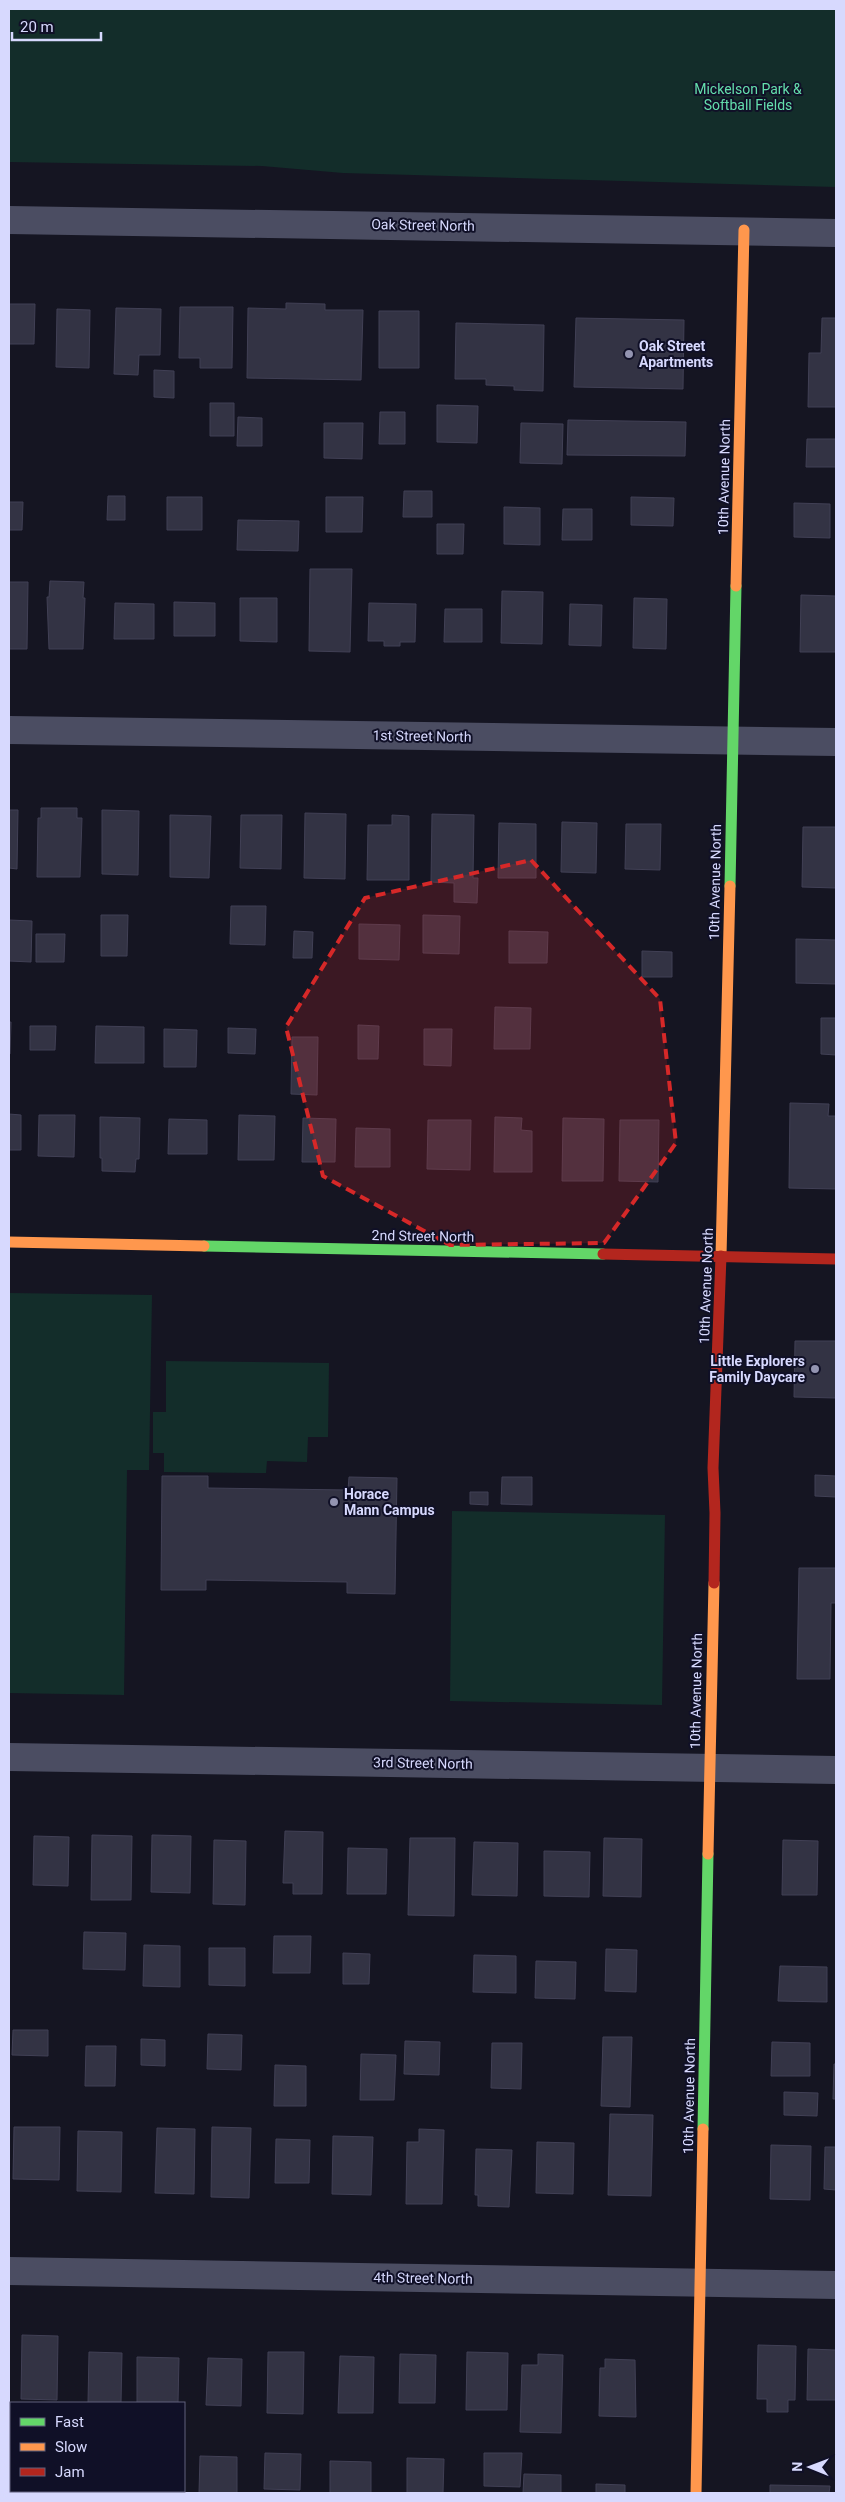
<svg xmlns="http://www.w3.org/2000/svg" width="845" height="2502" viewBox="0 0 845 2502" font-family="Roboto,sans-serif">
  <style>
    .green { fill: #132d2a }
    .building { fill: #334; stroke: #414055 }
    .lines { fill: none; stroke-linecap: round; stroke-linejoin: round }
    .street { stroke: #4b4d62; stroke-width: 28 }
    .fast { stroke: #63d668; stroke-width: 11 }
    .slow { stroke: #ff974d; stroke-width: 11 }
    .jam { stroke: #b3261e; stroke-width: 11 }
    .marked { fill: #d62828; fill-opacity: 0.2; stroke: #d62828; stroke-width: 4; stroke-dasharray: 10 6; stroke-linejoin: round }
    .poi-dot { fill: #9394b1; stroke: #101027; stroke-width: 2 }
    .labels { text-anchor: middle; dominant-baseline: central; stroke-width: 4; stroke-linejoin: round; paint-order: stroke }
    .park-label { font-size: 14px; fill: #64deac; stroke: #101027 }
    .street-label { font-size: 14px; fill: #d7d9fe; stroke: #101027 }
    .poi-label { font-size: 14px; font-weight: bold; fill: #d7d9fe; stroke: #101027; text-anchor: start }
  </style>
  <rect width="100%" height="100%" fill="#151522"/>
  <path class="green" d="M9,9H836V187L343,173L262,166L9,162Z
    M9,1293L152,1295L149,1470H127L124,1695L9,1693Z
    M166,1361L329,1363L328,1437H308L307,1462L267,1461L266,1473L164,1472V1453H153V1412H166Z
    M452,1511L665,1515L662,1705L450,1701Z"/>
  <path class="building" d="M286,303L325,304V310H363L361,380L247,378L248,308L286,309Z
    M9,304H35L34,344H9Z
    M180,307H233L232,368H200V358H179Z
    M116,308L161,309L160,355H139L138,375L114,374Z
    M57,309L90,310L89,368L56,367Z
    M379,311H419V368H379Z
    M576,318L684,320L683,389L574,387Z
    M822,318H836V407H808L809,353H821Z
    M456,323L544,325L543,391L514,390V386L486,385V379H455Z
    M154,370L174,371V398L154,397Z
    M210,403H234V436H210Z
    M437,405L478,406L477,443L437,442Z
    M380,412H405V444H379Z
    M238,417L262,418V446H237Z
    M568,420L686,422L685,456L567,455Z
    M324,423H363L362,459L324,458Z
    M521,423L563,424L562,464L520,463Z
    M807,439H836V467H806Z
    M404,491H432V517H403Z
    M108,496H125V520H107Z
    M167,497H202V530H167Z
    M326,497H363L362,532H326Z
    M631,497L674,498L673,526L631,525Z
    M9,502H23L22,530H9Z
    M794,503L830,504V538L794,537Z
    M504,507L540,508V545L504,544Z
    M563,509H592V540H562Z
    M238,520L299,521L298,551L237,550Z
    M437,524H464L463,554H437Z
    M310,569H352L350,652L309,651Z
    M50,581L84,582L83,598H85L83,649H49L47,597H49Z
    M9,582H28L27,649H9Z
    M502,591L543,592L542,644L501,643Z
    M801,595L836,596V652H800Z
    M240,598H277V642L240,641Z
    M634,598L667,599L666,649L633,648Z
    M174,602L215,603V636H174Z
    M115,603L154,604V639H114Z
    M369,603L416,604L415,642H400V646H384V641H368Z
    M570,604L602,605L601,646L569,645Z
    M445,609H482V642H444Z
    M41,808H77V818H82L80,877H37L38,818H41Z
    M9,810H18L17,869L9,868Z
    M102,810L139,811L138,875L102,874Z
    M305,813L346,814L345,879L304,878Z
    M432,814L474,815L473,878H478L477,903L454,902V883L431,882Z
    M170,815L211,816L209,878L170,877Z
    M241,815H282L281,869L240,868Z
    M392,815L409,816V880H367L368,825H392Z
    M562,822L597,823L596,873L561,872Z
    M499,823L536,824V878H498Z
    M626,824H661L660,870L625,869Z
    M803,827H836V888L802,887Z
    M231,906H266L265,945L230,944Z
    M101,915H128L127,956H101Z
    M423,915L460,916L459,954L423,953Z
    M9,920L32,921L31,962L9,961Z
    M359,924L400,925L399,960L359,959Z
    M294,931L313,932L312,958H293Z
    M509,931L548,932L547,963H509Z
    M36,934H65L64,962H36Z
    M796,939L836,940V984L796,983Z
    M642,951L672,952V977H642Z
    M495,1007L531,1008L530,1049H494Z
    M821,1018H836V1055L821,1054Z
    M9,1022H11L10,1054H9Z
    M358,1025L379,1026L378,1059H358Z
    M30,1026H56L55,1050H30Z
    M96,1026L144,1027V1063H95Z
    M228,1028L256,1029L255,1054L228,1053Z
    M164,1029L197,1030L196,1067H164Z
    M424,1029H452L451,1066L424,1065Z
    M292,1037H318L317,1095L291,1094Z
    M790,1103L829,1104L828,1116H836V1189L789,1188Z
    M9,1114L21,1115V1150H9Z
    M39,1115H75L74,1157L38,1156Z
    M239,1115L275,1116L274,1160H238Z
    M100,1117L140,1118L139,1159H136L135,1172L102,1171V1158H100Z
    M495,1117L522,1118L521,1130L532,1131V1172H494Z
    M303,1118L336,1119L335,1162H302Z
    M563,1118L604,1119L603,1181H562Z
    M169,1119L207,1120V1154H168Z
    M428,1120H471L470,1170L427,1169Z
    M620,1120H659L658,1182L619,1181Z
    M356,1128L390,1129V1167H355Z
    M795,1341H836V1398L794,1397Z
    M815,1475L836,1476V1497L815,1496Z
    M162,1476H208V1488L348,1490L349,1477L397,1478L395,1594L347,1593V1582L206,1580V1590H161Z
    M502,1477H532V1505L501,1504Z
    M470,1492H488V1505L470,1504Z
    M799,1568H836V1603H831L830,1679H797Z
    M285,1831L323,1832L322,1894H293V1883H283Z
    M92,1835L132,1836L131,1900H91Z
    M152,1835L191,1836L190,1893L151,1892Z
    M34,1836L69,1837L68,1886L33,1885Z
    M410,1838H455L454,1916L408,1915Z
    M604,1838L642,1839L641,1897L603,1896Z
    M214,1840L246,1841L245,1905L213,1904Z
    M783,1840L818,1841L817,1895H782Z
    M474,1842L518,1843L517,1896L472,1895Z
    M348,1848L387,1849L386,1894H347Z
    M544,1851L590,1852L589,1897L544,1896Z
    M84,1932L126,1933L125,1970L83,1969Z
    M274,1936H311L310,1973H273Z
    M144,1945L180,1946V1987L143,1986Z
    M209,1948H245V1986L209,1985Z
    M606,1949L637,1950L636,1992L605,1991Z
    M343,1953L370,1954L369,1984H343Z
    M474,1955L516,1956V1993L473,1992Z
    M536,1961L576,1962L575,1999L535,1998Z
    M780,1966L827,1967V2002L778,2001Z
    M13,2030H48V2056L12,2055Z
    M208,2034L242,2035L241,2070L207,2069Z
    M603,2037H632L630,2107L601,2106Z
    M141,2039L165,2040V2066L141,2065Z
    M405,2041L440,2042L439,2075L404,2074Z
    M772,2042L810,2043V2076H771Z
    M492,2043H522L521,2089L491,2088Z
    M86,2046H116L115,2086H85Z
    M361,2054L396,2055L394,2100H360Z
    M834,2064H836V2099H833Z
    M275,2065L306,2066V2106H274Z
    M784,2092L818,2093L817,2116L784,2115Z
    M610,2114L653,2115L651,2196L608,2195Z
    M14,2127H60L59,2180L13,2179Z
    M212,2127L251,2128L249,2198L211,2197Z
    M157,2128L195,2129L194,2194L155,2193Z
    M419,2129L444,2130L442,2204H406L407,2142H419Z
    M78,2131L122,2132L121,2192L77,2191Z
    M333,2136L373,2137L371,2195L332,2194Z
    M276,2139L310,2140L309,2183H275Z
    M537,2142L574,2143L573,2194L536,2193Z
    M771,2145L811,2146L810,2200L770,2199Z
    M825,2147H836V2190L824,2189Z
    M476,2149L512,2150L509,2207L478,2206V2195H475Z
    M22,2335L58,2336L57,2400L21,2399Z
    M758,2345L796,2346L795,2400H788V2412H767V2399H757Z
    M808,2349L836,2350V2400H807Z
    M89,2352L122,2353L121,2403H88Z
    M268,2352H304L303,2414L267,2413Z
    M467,2352L508,2353L507,2410H466Z
    M400,2354L436,2355L435,2403H399Z
    M538,2354L563,2355L561,2433L520,2432L522,2365H538Z
    M340,2356L374,2357L373,2413H338Z
    M137,2357L179,2358L178,2403H137Z
    M208,2358L242,2359L241,2406L206,2405Z
    M605,2359L635,2360L636,2417L599,2416L600,2368H605Z
    M265,2453L301,2454L300,2490L264,2489Z
    M484,2453H522L520,2487L484,2486Z
    M200,2456L237,2457V2493H199Z
    M407,2458L444,2459L443,2493H407Z
    M330,2461L371,2462V2493H330Z
    M9,2466H11V2490H9Z
    M524,2474L561,2475V2493H523Z
    M596,2484L625,2485V2493H596Z
    M770,2485L830,2486L829,2493H770Z"/>
  <g class="lines">
    <path class="street" d="M9,220L836,233
      M9,730L836,742
      M9,1757L836,1770
      M9,2271L836,2285"/>
    <path class="fast" d="M730,886L736,586
      M204,1246L603,1254
      M703,2129L708,1854"/>
    <path class="slow" d="M736,586L744,230
      M9,1242L204,1246
      M721,1256L730,886
      M708,1854L714,1583
      M696,2493L703,2129"/>
    <path class="jam" d="M603,1254L836,1259
      M714,1583L715,1513L713,1468L721,1256"/>
  </g>
  <path class="marked" d="M531,860L660,999L676,1143L604,1243L450,1245L323,1176L286,1027L365,898Z"/>
  <g class="poi-dot">
    <circle cx="629" cy="354" r="5"/>
    <circle cx="815" cy="1369" r="5"/>
    <circle cx="334" cy="1502" r="5"/>
  </g>
  <g class="labels">
    <g class="park-label">
      <text x="748" y="89">Mickelson Park &amp;<tspan x="748" dy="16">Softball Fields</tspan></text>
    </g>
    <g class="street-label">
      <text transform="translate(423 225) rotate(1)">Oak Street North</text>
      <text transform="translate(724 477) rotate(-89)">10th Avenue North</text>
      <text transform="translate(422 736) rotate(1)">1st Street North</text>
      <text transform="translate(715 882) rotate(-89)">10th Avenue North</text>
      <text transform="translate(423 1236) rotate(1)">2nd Street North</text>
      <text transform="translate(706 1286) rotate(-88)">10th Avenue North</text>
      <text transform="translate(696 1691) rotate(-89)">10th Avenue North</text>
      <text transform="translate(423 1763) rotate(1)">3rd Street North</text>
      <text transform="translate(689 2096) rotate(-89)">10th Avenue North</text>
      <text transform="translate(423 2278) rotate(1)">4th Street North</text>
    </g>
    <g class="poi-label">
      <text x="639" y="346">Oak Street<tspan x="639" dy="16">Apartments</tspan></text>
      <text x="805" y="1361" text-anchor="end">Little Explorers<tspan x="805" dy="16">Family Daycare</tspan></text>
      <text x="344" y="1494">Horace<tspan x="344" dy="16">Mann Campus</tspan></text>
    </g>
  </g>
  <rect width="845" height="2502" fill="none" stroke="#d7d9fe" stroke-width="20"/>
  <rect x="10" y="2402" width="175" height="90" fill="#101027" stroke="#60607d"/>
  <rect x="20" y="2418" width="25" height="8" fill="#63d668" stroke="#60607d"/>
  <text x="55" y="2427" font-size="15" fill="#d7d9fe">Fast</text>
  <rect x="20" y="2443" width="25" height="8" fill="#ff974d" stroke="#60607d"/>
  <text x="55" y="2452" font-size="15" fill="#d7d9fe">Slow</text>
  <rect x="20" y="2468" width="25" height="8" fill="#b3261e" stroke="#60607d"/>
  <text x="55" y="2477" font-size="15" fill="#d7d9fe">Jam</text>
  <g transform="translate(810 2467) rotate(271)" stroke="#101027" stroke-width="4" paint-order="stroke">
  <path d="M0-4L9 19L0 12L-9 19Z" fill="#d7d9fe"/>
  <text y="-8" font-size="14" font-weight="bold" text-anchor="middle" fill="#d7d9fe">N</text>
  </g>
  <path d="M12 32v8h89v-8" fill="none" stroke="#d7d9fe" stroke-width="2.5"/>
  <text x="20" y="32" font-size="15" fill="#d7d9fe" stroke="#101027" stroke-width="4" paint-order="stroke">20 m</text>
</svg>
